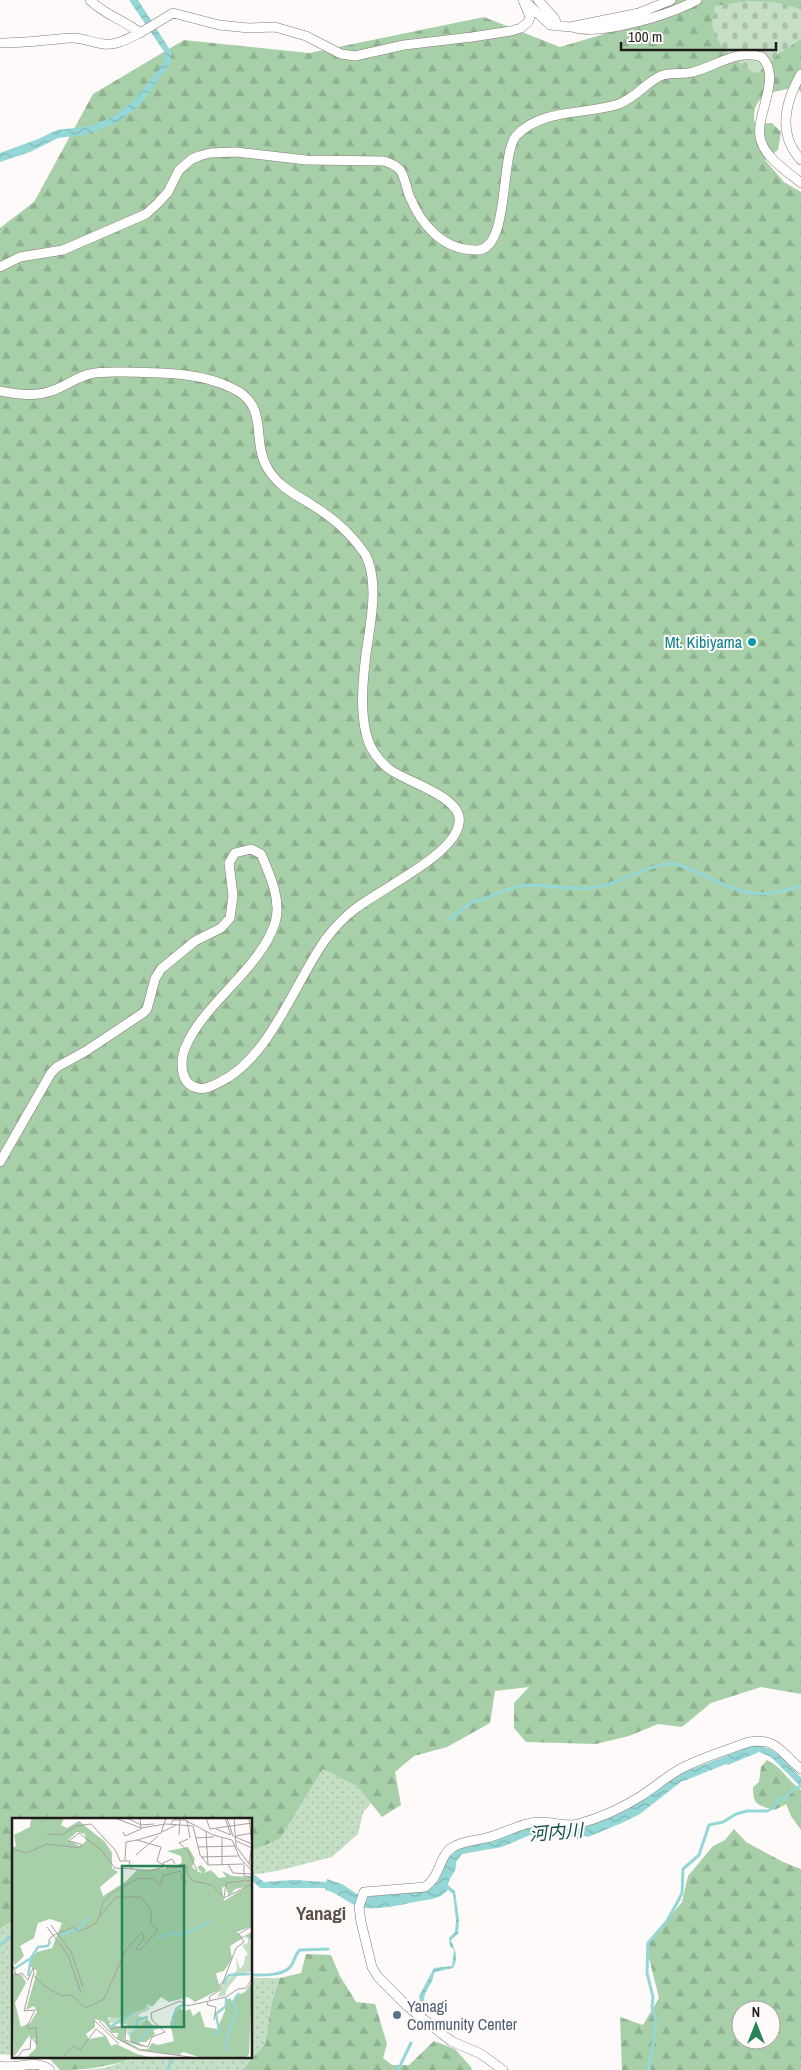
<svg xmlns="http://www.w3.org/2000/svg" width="801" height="2070" viewBox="0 0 801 2070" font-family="'Archivo Narrow','Noto Sans JP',sans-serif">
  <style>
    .grass { fill: url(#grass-dots) }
    .forest { fill: url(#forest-firs); fill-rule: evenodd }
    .cemetery { fill: url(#cemetery-stones) }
    .water { fill: url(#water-waves) }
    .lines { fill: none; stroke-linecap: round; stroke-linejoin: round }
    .stream { stroke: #94d7d6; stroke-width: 3 }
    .minor-casing { stroke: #877a73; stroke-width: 10 }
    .minor { stroke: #fff; stroke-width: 9 }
    .culture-dot { fill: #0f9aa8; stroke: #fdfaf9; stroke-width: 2 }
    .service-dot { fill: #5c6f8a; stroke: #fdfaf9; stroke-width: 2 }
    .labels { text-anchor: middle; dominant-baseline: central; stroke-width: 4; stroke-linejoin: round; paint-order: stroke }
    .culture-label { font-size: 16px; fill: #0d838f; stroke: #fdfaf9; text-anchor: end }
    .service-label { font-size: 16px; fill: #4e5e75; stroke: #fdfaf9; text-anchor: start }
    .water-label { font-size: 18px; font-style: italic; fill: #114d4d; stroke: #fdfaf9 }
    .quarter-label { font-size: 19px; font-weight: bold; fill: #5c5049; stroke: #fdfaf9 }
    .inset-river { fill: none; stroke: #94d7d6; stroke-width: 2.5 }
    .inset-road { fill: none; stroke: #a5a19f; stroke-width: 1 }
    .view { fill: #298358; fill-opacity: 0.15; stroke: #298358; stroke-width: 2.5 }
    .inset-edge { fill: none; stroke: #211c19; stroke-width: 2.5 }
  </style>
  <defs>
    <pattern id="grass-dots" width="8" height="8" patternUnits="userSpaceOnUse" patternTransform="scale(1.25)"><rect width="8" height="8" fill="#c4dfc5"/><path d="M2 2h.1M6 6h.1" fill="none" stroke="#a8bfa9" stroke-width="1.8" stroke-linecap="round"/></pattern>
    <pattern id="forest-firs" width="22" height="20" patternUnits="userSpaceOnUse" patternTransform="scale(1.25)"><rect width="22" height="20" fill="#a7cfa8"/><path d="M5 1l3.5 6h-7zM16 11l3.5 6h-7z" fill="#8fb190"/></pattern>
    <pattern id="cemetery-stones" width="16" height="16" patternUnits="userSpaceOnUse" patternTransform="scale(1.25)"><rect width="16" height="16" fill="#c4dfc5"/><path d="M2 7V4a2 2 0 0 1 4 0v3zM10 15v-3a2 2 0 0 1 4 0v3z" fill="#a8bfa9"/></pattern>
    <pattern id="water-waves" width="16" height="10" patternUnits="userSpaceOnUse" patternTransform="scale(1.25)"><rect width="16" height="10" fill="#94d7d6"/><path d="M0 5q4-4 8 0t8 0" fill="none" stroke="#7fb8b7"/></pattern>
  </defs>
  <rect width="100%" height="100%" fill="#fdfaf9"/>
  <path class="grass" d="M323,1769L358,1787L371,1803L363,1813L358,1834L332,1857L277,1871L251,1875V1851L280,1839Z
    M14,1920V2056H20L0,2054V1929Z
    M251,1978H280L272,2001L265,2044L242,2070H84L104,2068L141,2056H251Z"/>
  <path class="forest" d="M662,0H801V93L798,88C774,90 749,95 755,124L772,123L781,132L778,150L765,160L784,182L801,192V1694L761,1687L711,1703L682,1727L658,1724L629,1736L596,1744L526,1742L514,1728V1703L529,1687L495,1691L490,1723L447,1747L414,1756L395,1772L401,1805L382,1817L358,1787L323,1769L280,1839L251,1851V1819H14V1920L0,1929V228L34,202L93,94L184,40L309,53L484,17L560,47L655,19L657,8Z
    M767,1760C782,1767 788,1781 801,1790V1830L791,1816L786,1804L775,1810C758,1805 753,1806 753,1787L759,1782L761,1767Z
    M734,1829L746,1842L783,1862L801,1869V2070H622L620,2017L643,2025L659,1998L646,1946L682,1902L688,1876L713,1846L725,1840ZM741,2010H771V2040H741Z
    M306,1954L331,1955L340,1976L356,2002L375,2004L387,2044L383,2058L392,2065H409L434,2041L455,2049L471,2067L472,2070H242L265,2044L272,2001L280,1978L301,1973Z
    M47,2056H141C109,2066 93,2070 60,2070Z"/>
  <path class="cemetery" d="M747,1L774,2L801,9V39L780,53L757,74C740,65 719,49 713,29C711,23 714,12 715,6Z"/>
  <path class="water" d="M129,0H138L172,53L169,66L143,101L134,110L114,124L85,135L58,138L30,152L0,162V153L38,139L57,130L91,126L110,118L130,104L143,90L163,63L165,53Z
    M754,1745C779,1748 783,1761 801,1777V1787L771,1757L759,1752L728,1765L726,1764L684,1781H682L640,1814L622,1823L588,1837L585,1836L577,1839L575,1837L530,1835L502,1847L462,1854L456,1862C458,1872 449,1876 448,1885L455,1891L459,1920L458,1934L451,1940C455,1951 459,1957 453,1968L435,1972C433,1975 433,1980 431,1983C425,1993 422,1998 426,2010L425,2012L421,2009L419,1996L434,1968L452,1966L454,1950L450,1946L449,1938L455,1932L456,1920L453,1894L448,1890L441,1896L432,1899C412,1902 384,1910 365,1908C349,1906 340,1893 325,1890V1888H260L251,1879L252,1873L264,1882L294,1880L326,1882L327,1879L342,1884L357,1894L367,1897L428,1889L438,1882L448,1858L458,1849L498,1839L528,1828L539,1827L575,1830L600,1821L630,1808L679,1774Z"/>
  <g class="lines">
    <path class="stream" d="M449,920L475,900L480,901C496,894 512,886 530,885C554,885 579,892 602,886C622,882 656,861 675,864C685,866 694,871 703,875C742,893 758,901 801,886
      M0,1945L14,1934
      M251,1975C262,1975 283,1976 290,1967C295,1962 294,1955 300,1950L328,1949
      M168,2070L172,2056
      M398,2070L411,2043
      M649,2070L656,2022L652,2007L653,1997L647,1973L648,1943L667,1921L678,1901L682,1893L683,1869L699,1855L709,1825L723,1822L736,1814L747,1811H767L773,1808L779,1800L786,1797L792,1790L801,1786"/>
    <defs>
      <path id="minor" d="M90,0C104,15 125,20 140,33L173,13L219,25L249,28L275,27L306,36L341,54L355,56L404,45L472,37L511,31L521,28L528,22L530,17L523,0
        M538,0L555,19L557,26
        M527,3L550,25L570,27L639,13L671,0
        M572,27C600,37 671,14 697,0
        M0,43C24,43 46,40 70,38C82,37 92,43 104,44C116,46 129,38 140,33
        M801,74C785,102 777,134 801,160
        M0,267L20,257L63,250L146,214L158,203L168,192L179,170L192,159L199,156L210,153L236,152L306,160L384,161C390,163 396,165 400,170C405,177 406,187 409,195C421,225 443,251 478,250C510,248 500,155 516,136C541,108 586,115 619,104C637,97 648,80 663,75C673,72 683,75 693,72C714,67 739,48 762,57C783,79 753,117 761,141C766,158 788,172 801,183
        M0,391C22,396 43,397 63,386C72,382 80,376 90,374C101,371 114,372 126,372C161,373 199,372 232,388C271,406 250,440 268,469C279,487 295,494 312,505C332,517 352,535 365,554C380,580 370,626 366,654C363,679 360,709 366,733C369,748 377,759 389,769C408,783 464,797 459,823C455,855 380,889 355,909C343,918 334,928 325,940C294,984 269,1060 218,1083C212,1086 204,1090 198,1088C179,1085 180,1059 186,1046C205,1002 260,969 275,923C282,901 270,875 261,854L251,849L235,853L229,863L233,896L230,918L221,928L195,941L161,969L155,979L147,1009L143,1013L86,1051L57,1067L51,1073L0,1162
        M0,2066C18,2070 34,2058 50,2070
        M503,2070L481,2054L451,2041L407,2006L378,1977L372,1967L361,1922L359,1907L364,1892L425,1887C441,1876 439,1855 453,1847C463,1841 474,1841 486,1838C504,1834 521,1822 540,1822C552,1822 567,1827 578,1824C600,1818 622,1808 641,1796C655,1787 667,1776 682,1768C703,1757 727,1750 749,1742C777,1737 782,1754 801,1769"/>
    </defs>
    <use href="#minor" class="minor-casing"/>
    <use href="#minor" class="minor"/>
  </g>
  <circle class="culture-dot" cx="752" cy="642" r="5"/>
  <circle class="service-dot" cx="397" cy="2015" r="5"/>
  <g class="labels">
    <g class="culture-label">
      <text x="742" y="642">Mt. Kibiyama</text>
    </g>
    <g class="service-label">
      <text x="407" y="2006">Yanagi<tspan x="407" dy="18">Community Center</tspan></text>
    </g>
    <g class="water-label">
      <text transform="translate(556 1832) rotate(-5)">河内川</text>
    </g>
    <g class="quarter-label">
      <text x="321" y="1913">Yanagi</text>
    </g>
  </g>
  <g transform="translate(12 1818)">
    <rect width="240" height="240" fill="#fdfaf9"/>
    <path d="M238,118L240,153L226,157L215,171L213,178L205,179L212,166L225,152L224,139L228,151L232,146L233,138L236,137L230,127L236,125V120L231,119ZM135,185L138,191L126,197L132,202L131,207L120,216H115V209H118L114,206L97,205L98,198L107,200L128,192Z" fill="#c4dfc5"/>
    <path d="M19,0H52L49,7L55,10L67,3L93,24L100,35V50L106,54L88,69L91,78L113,64L125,52L161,50L170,45L169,38L155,33L176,29L183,41L180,49L186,54L190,55L185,49L189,47L194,52L192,55L199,52L207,60L214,59L210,53L220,58L240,59V108L225,114L230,119L240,114V123L234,118L218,128L220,141L212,153L204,155L207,167L210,163L207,172L183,184L176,179L157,184L149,179L140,189L135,186L132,191L107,200L96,199L98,207L114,209L112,222L128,231H136L140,225L146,227L162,223L158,205L167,190L173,193L178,191L181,198L188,193L193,209L205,211L213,193V183L218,180L221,185L223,178L233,174L240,164L237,236L233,240H190L171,234L167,237L134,233L126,231L111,224L105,220L106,215H100L92,204L83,201V209L74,216L77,221L94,218L99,228L104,226L125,236L141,240H14L24,230L23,221L17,218L2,239L0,155L10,157L14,165L3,185L9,209L18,205L25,194L22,188L14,192L25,153L19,149L18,142L25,134L40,130L50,105L38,101L26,105L22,120L8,128L12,138L3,147L0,141V30L4,28L2,17L18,9ZM65,14L73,16L74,23L68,28L56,22ZM213,68L217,78L223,71L234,69L212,83L210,70ZM134,200L141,208L144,207L149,210L141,212L143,216L134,224H126L132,229L119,225L117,216L129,209Z" fill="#a7cfa8" fill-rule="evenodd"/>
    <path class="inset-river" d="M49,117L65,112L78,98M145,120L162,115L171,117L199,103M2,151L19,140M16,158L19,140L26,129L36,128L38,123M211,166L217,157L238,156M98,209L120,195M161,210V199L165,190L171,187M117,217L123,213L126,201L136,199M200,217L207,213L204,196L214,188V180M127,224L142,207M213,233L219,206L225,196L221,184L227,175"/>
    <path class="inset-road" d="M103,0L129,10L154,6L181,8L188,37L196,47M115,0L129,7L142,6M154,0L149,15L125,22L149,29L145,43L156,50M181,0H206M194,0L198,11L240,5M213,0L219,17M215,0L221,18L240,26M222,0L224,28L240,50M175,3L178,20M159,6L161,2H173L201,17L220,22L228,40L240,53M204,11L219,17M194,13L196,47M111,14L113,18L129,11L128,0M150,14L164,7M35,16L50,17L64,8L79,6L104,33L108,43H118L117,48L121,51L138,53L151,49M167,17L168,2M224,18L240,15M183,20L202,19M210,20V46M176,21L167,25L176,33L185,53M224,23L240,30M186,29L223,28M0,31L15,35L35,26L69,30V26L57,23L67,15L88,31L103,50L121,51M124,37L146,18M189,39L226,38M113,42L114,24L125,22M168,46L175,47V56L181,63L200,67L212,80M216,46L221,55L240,56M237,46L240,27L237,0M196,47L232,46M232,47V58L240,59M153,49L151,45L160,41L163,46M240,62L214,65L212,80L240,66M39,107L59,134L71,169M35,109L56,137L69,175M36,123L40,118L61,109L66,113L73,111L84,105L87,99M0,145L4,157L10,155L16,162L21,150L22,157M198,182L197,179L208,172L224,130L232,124L227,116L240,108M196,184L195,187L204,189L202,202M82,202L107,226M87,203L104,220L127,232L185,240M99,211L114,208L113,222L136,229L140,219L153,214L140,202L139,195L168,183L175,188L214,179L226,171L234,170L240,161M5,240L11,232L18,231L19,219L25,226L24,209L17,211L15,208L23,192L12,193L21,157L32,168L50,178L59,177L74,190L92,181L114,132L130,114L132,120L124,131L128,132L146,112L139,106V92L129,79H104L87,99L91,85L100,75L127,60L141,61L148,68L151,58L169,53V60L175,64L171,59L173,49L154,50M50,240L61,228L68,232L84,211L93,218"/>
    <path class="view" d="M110,48H172V209H110Z"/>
    <rect width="240" height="240" class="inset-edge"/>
  </g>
  <g transform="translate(756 2025)"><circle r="24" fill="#fdfaf9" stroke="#a5a19f"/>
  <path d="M0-4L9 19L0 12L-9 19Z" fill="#298358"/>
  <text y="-8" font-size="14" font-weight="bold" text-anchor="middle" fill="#211c19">N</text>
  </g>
  <path d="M621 42v8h155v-8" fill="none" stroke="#211c19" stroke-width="2.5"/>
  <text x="628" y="42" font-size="15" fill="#211c19" stroke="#fdfaf9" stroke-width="4" paint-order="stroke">100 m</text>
</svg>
